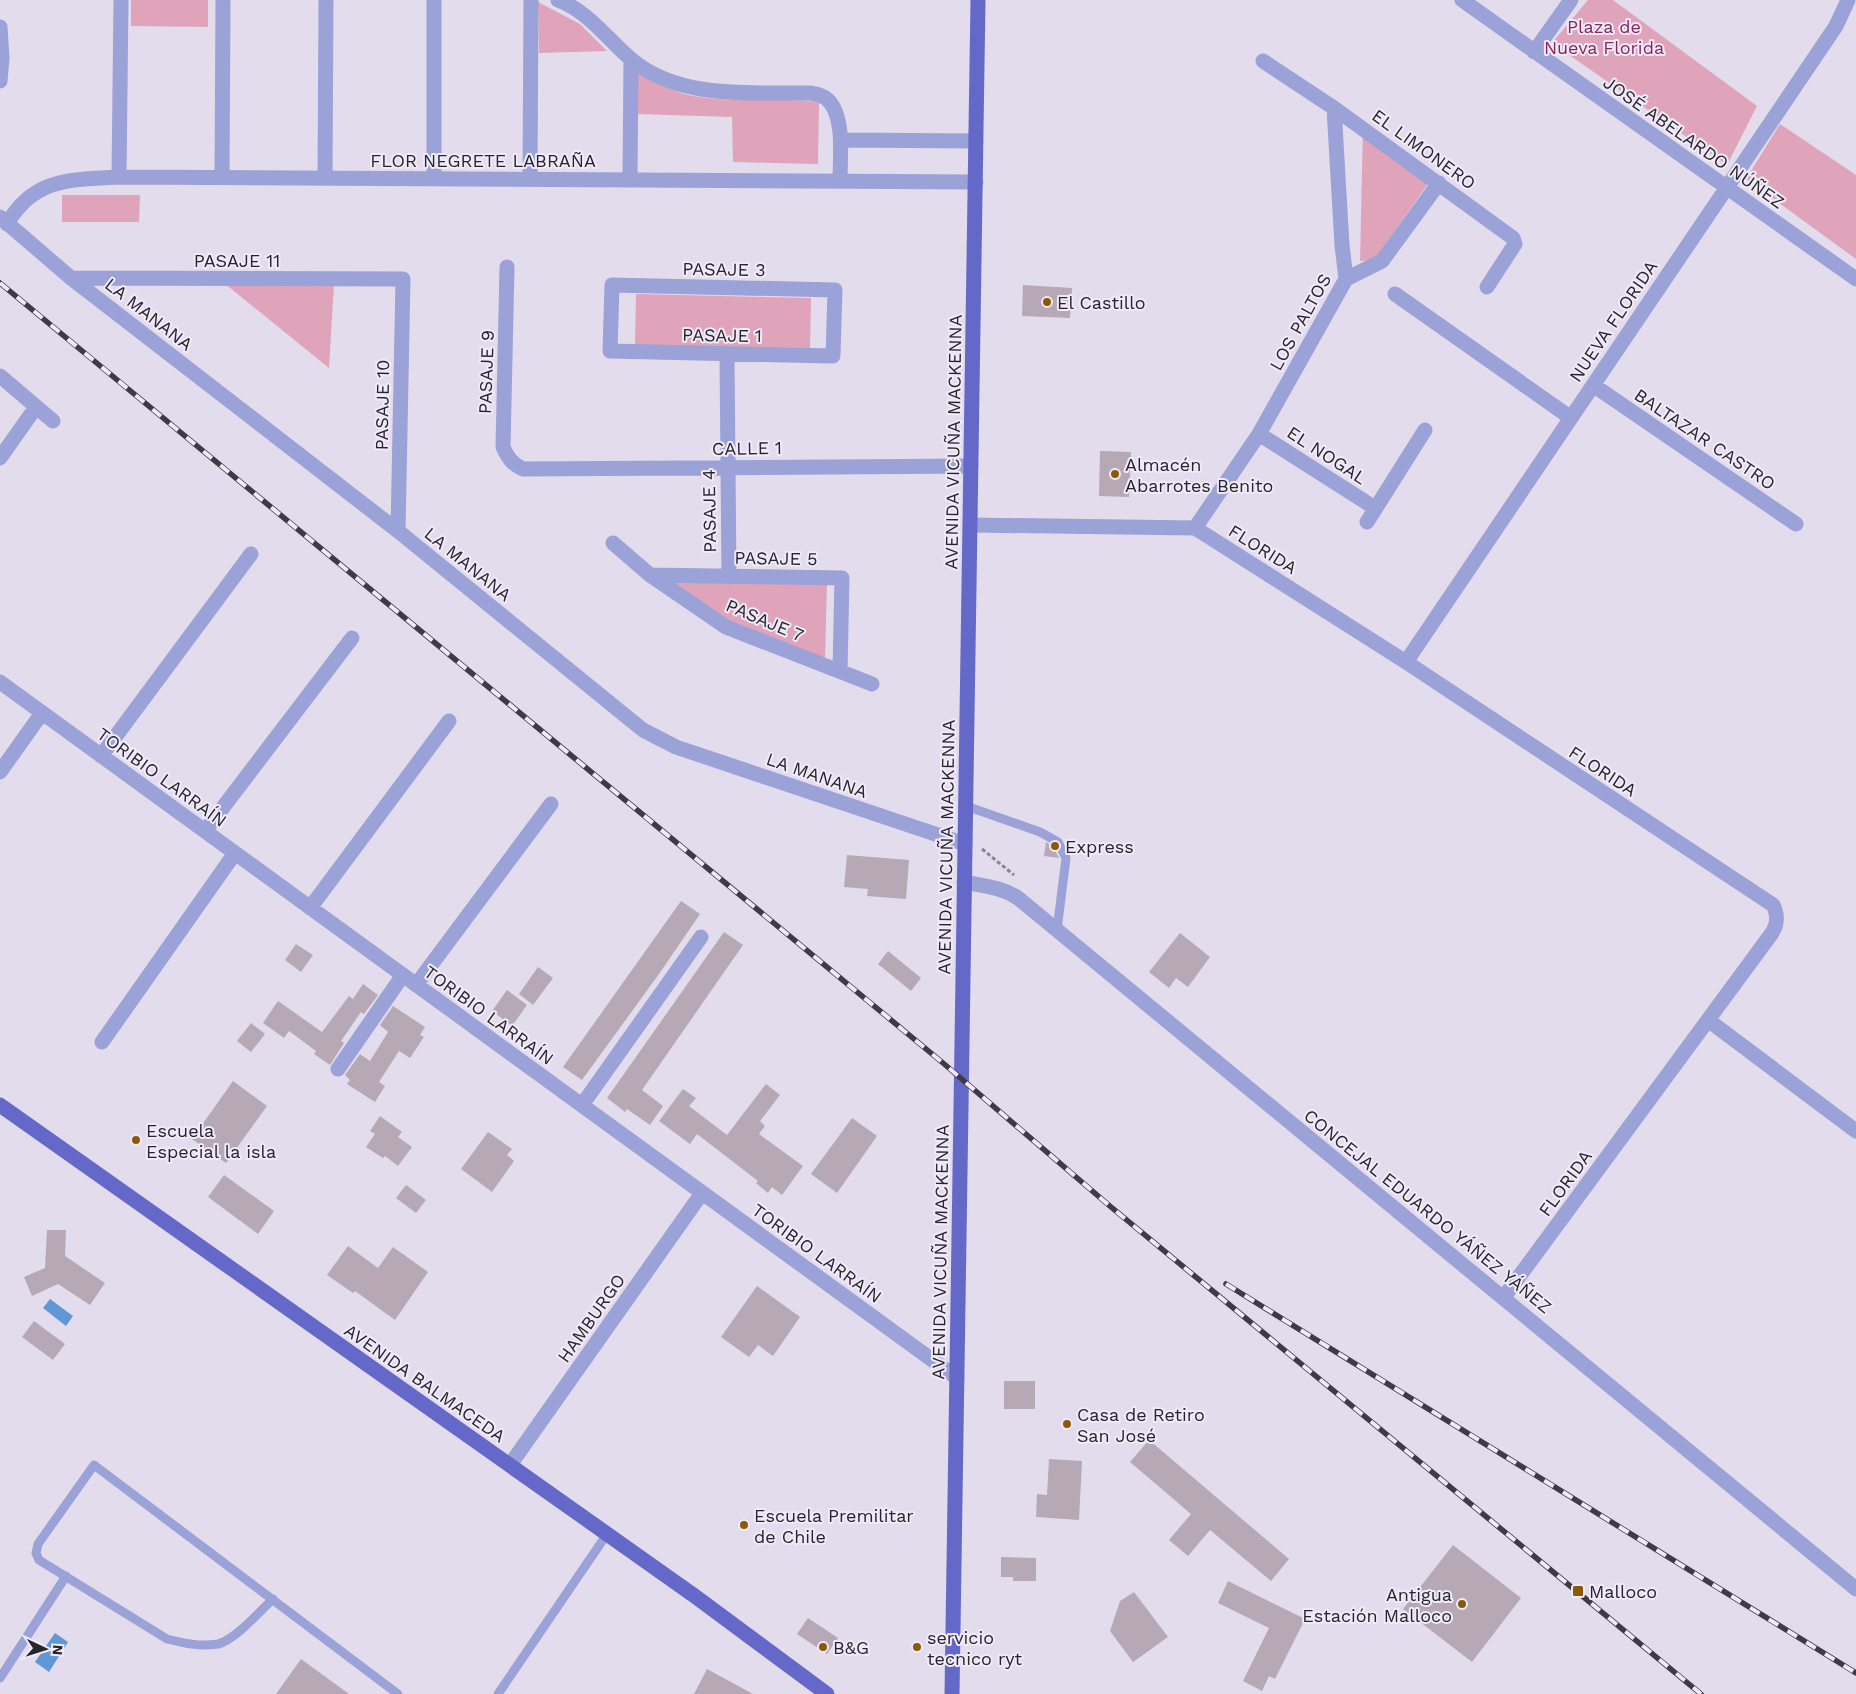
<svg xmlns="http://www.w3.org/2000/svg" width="1856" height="1694" viewBox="0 0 1856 1694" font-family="'Work Sans',sans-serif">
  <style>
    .green { fill: #dfa4ba }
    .water { fill: #6097d7 }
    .building { fill: #b6a9b5 }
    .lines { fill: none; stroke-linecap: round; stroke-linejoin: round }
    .path { stroke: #8a8591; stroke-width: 3; stroke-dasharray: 4 2.5; stroke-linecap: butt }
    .service { stroke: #9aa2d7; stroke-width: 9 }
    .minor { stroke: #9aa2d7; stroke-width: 15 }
    .tertiary { stroke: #9aa2d7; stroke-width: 15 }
    .primary { stroke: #6469c9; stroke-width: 15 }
    .rail-casing { stroke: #3e3b42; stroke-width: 5.5 }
    .rail { stroke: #f0eafa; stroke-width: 4; stroke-dasharray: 11; stroke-linecap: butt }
    .poi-dot { fill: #8c5906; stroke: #f0eafa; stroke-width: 2 }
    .labels { text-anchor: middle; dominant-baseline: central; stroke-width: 4; stroke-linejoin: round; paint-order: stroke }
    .park-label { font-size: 18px; fill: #892557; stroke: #f0eafa }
    .street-label { font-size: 18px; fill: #27242a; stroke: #f0eafa }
    .poi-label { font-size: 18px; fill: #27242a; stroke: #f0eafa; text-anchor: start }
  </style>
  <rect width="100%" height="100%" fill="#e3dced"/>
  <path class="green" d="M131,0H208V27L131,26Z
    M1588,0H1613L1757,106L1727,165L1552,43Z
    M538,2L580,24L607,51L539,53Z
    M636,70C651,78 667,89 684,94C728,105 774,96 819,102L818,164L733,162L732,117L636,114Z
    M1780,124L1856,175V259L1746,179Z
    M1363,125L1435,174L1374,260L1360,261Z
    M62,195H140L139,222H62Z
    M224,283L334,284L329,368Z
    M636,294L811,298L810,350L635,346Z
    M669,581L827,583L825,659L731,624Z"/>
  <path class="water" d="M50,1299L73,1316L66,1326L43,1308Z
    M55,1633L68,1642L49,1672L35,1662Z"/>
  <path class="building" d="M1023,285L1072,288L1070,318L1022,316Z
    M1100,451L1131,452L1129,497L1099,496Z
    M1046,842L1053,847L1059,858L1044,856Z
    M847,855L909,860L906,899L867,896L868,889L844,887Z
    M681,901L700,914L659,974L582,1080L563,1067Z
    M724,932L743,945L642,1090L663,1106L650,1125L627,1109L625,1112L607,1098Z
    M1180,933L1210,957L1188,987L1176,978L1169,988L1149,972Z
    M296,944L313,955L301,972L285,960Z
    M888,951L921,978L911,991L878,964Z
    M538,967L553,978L533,1005L519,994Z
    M363,984L378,995L364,1014L361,1012L341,1041L344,1043L330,1065L314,1054L316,1051L289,1031L284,1038L263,1023L278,1001L322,1032L349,996L353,999Z
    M507,990L527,1005L512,1026L492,1011Z
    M393,1006L425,1027L420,1035L424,1037L410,1058L399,1051L379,1082L385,1086L375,1102L347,1084L350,1080L345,1075L360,1054L370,1061L388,1032L380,1025Z
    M251,1023L265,1034L251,1052L237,1041Z
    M233,1081L267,1106L226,1163L192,1139Z
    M766,1084L780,1095L760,1121L765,1126L759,1134L803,1166L782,1195L772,1187L768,1193L756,1183L758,1181L697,1134L690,1144L659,1121L683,1089L696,1098L689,1106L727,1135Z
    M380,1116L402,1132L398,1137L412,1147L398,1166L385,1156L383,1158L366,1147L375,1134L370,1131Z
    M852,1118L877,1136L837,1193L811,1174Z
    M488,1132L512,1149L507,1155L514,1161L492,1192L461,1169Z
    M224,1175L274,1211L258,1234L208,1197Z
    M406,1185L426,1200L416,1213L396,1198Z
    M47,1230H66L65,1256L105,1283L90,1305L58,1284L32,1296L24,1277L45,1268Z
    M348,1246L378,1268L393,1247L428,1272L395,1320L355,1291L353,1293L327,1275Z
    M757,1286L800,1317L773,1356L758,1345L749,1357L721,1337Z
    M34,1321L65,1344L53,1360L22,1337Z
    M1004,1381H1035V1409H1004Z
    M1149,1440L1289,1559L1271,1581L1210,1530L1188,1556L1169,1540L1191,1514L1130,1462Z
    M1049,1459L1082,1461L1079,1520L1036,1517L1037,1494L1047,1495Z
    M1453,1545L1521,1598L1472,1662L1403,1609Z
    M1001,1557L1036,1558V1581H1013V1577H1001Z
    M1228,1581L1305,1619L1275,1679L1269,1676L1262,1691L1243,1681L1269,1628L1218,1603Z
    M1134,1592L1168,1637L1133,1662L1110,1631L1120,1601Z
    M808,1618L838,1638L827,1654L797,1634Z
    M301,1659L349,1694H276Z
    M707,1669L753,1694H694Z"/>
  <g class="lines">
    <path class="path" d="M982,849L1014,875"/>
    <path class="service" d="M966,806L1040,832L1058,842L1066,858L1057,930
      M273,1599C260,1611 235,1640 218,1644C200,1647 183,1643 167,1639L39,1560L36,1553L38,1544L94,1465L398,1694
      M0,1678L66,1576
      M498,1694L607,1534"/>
    <path class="minor" d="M558,0C588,11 608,40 632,60C681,100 750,92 810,93C816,94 823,95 828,100C845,117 840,157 840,180
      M1462,0L1856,279
      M0,27L2,58L0,81
      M1534,52L1571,0
      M1263,61L1334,108L1513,238L1515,244L1487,287
      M841,140L976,141
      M119,177L121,0
      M222,177L223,0
      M325,178L326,0
      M434,178V0
      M530,179L531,0
      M630,179L631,59
      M0,217L71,278L398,531L643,730L676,747L965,844
      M7,224C34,177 72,180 119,177L976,182
      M507,267L503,447C508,458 512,464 523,469L971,466
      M71,278L403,279L398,531
      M1346,279L1382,261L1439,183
      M612,285L835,290L833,356L610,351Z
      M1395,294L1571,418
      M727,354L729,577
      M0,376L53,421
      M1593,385L1796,524
      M1259,434L1375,508
      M0,458L36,407
      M1367,522L1425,430
      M970,525L1195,528L1406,662L1773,905C1778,915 1778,923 1772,933L1504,1297
      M1195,528L1259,434L1346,279L1342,245L1334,108
      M613,543L650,575L726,627L872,684
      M650,575L842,578L840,671
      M1406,662L1836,26L1848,0
      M0,682L957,1378
      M101,756L251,554
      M0,772L42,713
      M205,831L352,638
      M310,908L449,721
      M416,985L551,804
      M1708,1020L1856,1131
      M102,1042L235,853
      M338,1069L403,975
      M582,1105L701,937
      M510,1465L702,1193"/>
    <path class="tertiary" d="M964,882C983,886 1002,887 1018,898L1856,1589"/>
    <path class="primary" d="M0,1105L692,1594L827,1694
      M952,1694L978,0"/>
    <defs>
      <path id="rail" d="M0,283L943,1063L1111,1207L1701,1694
        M1226,1284L1856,1673"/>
    </defs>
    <use href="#rail" class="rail-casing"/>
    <use href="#rail" class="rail"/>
  </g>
  <g class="poi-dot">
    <circle cx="1047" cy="302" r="5"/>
    <circle cx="1115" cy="474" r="5"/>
    <circle cx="1055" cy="846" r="5"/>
    <circle cx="136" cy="1140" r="5"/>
    <circle cx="1067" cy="1424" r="5"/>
    <circle cx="744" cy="1525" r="5"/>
    <rect x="1572" y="1585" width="12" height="12" rx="2.5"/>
    <circle cx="1462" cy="1604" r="5"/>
    <circle cx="823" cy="1647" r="5"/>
    <circle cx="917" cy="1647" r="5"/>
  </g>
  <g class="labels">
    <g class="park-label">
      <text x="1604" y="26">Plaza de<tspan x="1604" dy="21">Nueva Florida</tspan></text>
    </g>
    <g class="street-label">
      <text transform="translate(1694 142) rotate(35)">JOSÉ ABELARDO NÚÑEZ</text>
      <text transform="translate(1424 149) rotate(36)">EL LIMONERO</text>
      <text x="483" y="160">FLOR NEGRETE LABRAÑA</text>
      <text x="237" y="260">PASAJE 11</text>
      <text transform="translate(724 269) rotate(1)">PASAJE 3</text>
      <text transform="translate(149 314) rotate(38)">LA MANANA</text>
      <text transform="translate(1613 321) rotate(-56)">NUEVA FLORIDA</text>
      <text transform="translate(1300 322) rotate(-61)">LOS PALTOS</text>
      <text transform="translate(722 335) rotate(1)">PASAJE 1</text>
      <text transform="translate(486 372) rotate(-88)">PASAJE 9</text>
      <text transform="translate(382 405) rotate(-89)">PASAJE 10</text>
      <text transform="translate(1705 439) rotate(34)">BALTAZAR CASTRO</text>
      <text transform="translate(953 442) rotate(-89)">AVENIDA VICUÑA MACKENNA</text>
      <text transform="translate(747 448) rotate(-1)">CALLE 1</text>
      <text transform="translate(1327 455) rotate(33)">EL NOGAL</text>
      <text transform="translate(709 511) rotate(-91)">PASAJE 4</text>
      <text transform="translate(1263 549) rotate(32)">FLORIDA</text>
      <text transform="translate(776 558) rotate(1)">PASAJE 5</text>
      <text transform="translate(468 564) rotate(39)">LA MANANA</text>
      <text transform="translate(765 620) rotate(23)">PASAJE 7</text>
      <text transform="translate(1603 771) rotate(33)">FLORIDA</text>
      <text transform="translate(817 775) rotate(19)">LA MANANA</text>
      <text transform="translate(162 777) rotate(36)">TORIBIO LARRAÍN</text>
      <text transform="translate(946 847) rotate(-89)">AVENIDA VICUÑA MACKENNA</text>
      <text transform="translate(489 1015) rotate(36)">TORIBIO LARRAÍN</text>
      <text transform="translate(1565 1183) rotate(-54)">FLORIDA</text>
      <text transform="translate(1428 1211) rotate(39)">CONCEJAL EDUARDO YÁÑEZ YÁÑEZ</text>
      <text transform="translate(940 1252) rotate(-89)">AVENIDA VICUÑA MACKENNA</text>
      <text transform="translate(817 1253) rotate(36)">TORIBIO LARRAÍN</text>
      <text transform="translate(591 1318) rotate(-55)">HAMBURGO</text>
      <text transform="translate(425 1383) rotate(35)">AVENIDA BALMACEDA</text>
    </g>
    <g class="poi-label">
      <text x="1057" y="302">El Castillo</text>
      <text x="1125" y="464">Almacén<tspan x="1125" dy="21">Abarrotes Benito</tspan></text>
      <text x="1065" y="846">Express</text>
      <text x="146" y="1130">Escuela<tspan x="146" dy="21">Especial la isla</tspan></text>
      <text x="1077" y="1414">Casa de Retiro<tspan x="1077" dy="21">San José</tspan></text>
      <text x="754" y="1515">Escuela Premilitar<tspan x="754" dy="21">de Chile</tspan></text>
      <text x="1589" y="1591">Malloco</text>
      <text x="1452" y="1594" text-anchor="end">Antigua<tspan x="1452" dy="21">Estación Malloco</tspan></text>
      <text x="927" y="1637">servicio<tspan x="927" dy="21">tecnico ryt</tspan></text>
      <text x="833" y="1647">B&amp;G</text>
    </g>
  </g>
  <g transform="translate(45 1649) rotate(94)" stroke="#f0eafa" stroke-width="4" paint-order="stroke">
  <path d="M0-4L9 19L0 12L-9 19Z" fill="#27242a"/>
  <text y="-8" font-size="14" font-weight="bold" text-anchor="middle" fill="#27242a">N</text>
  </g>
</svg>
